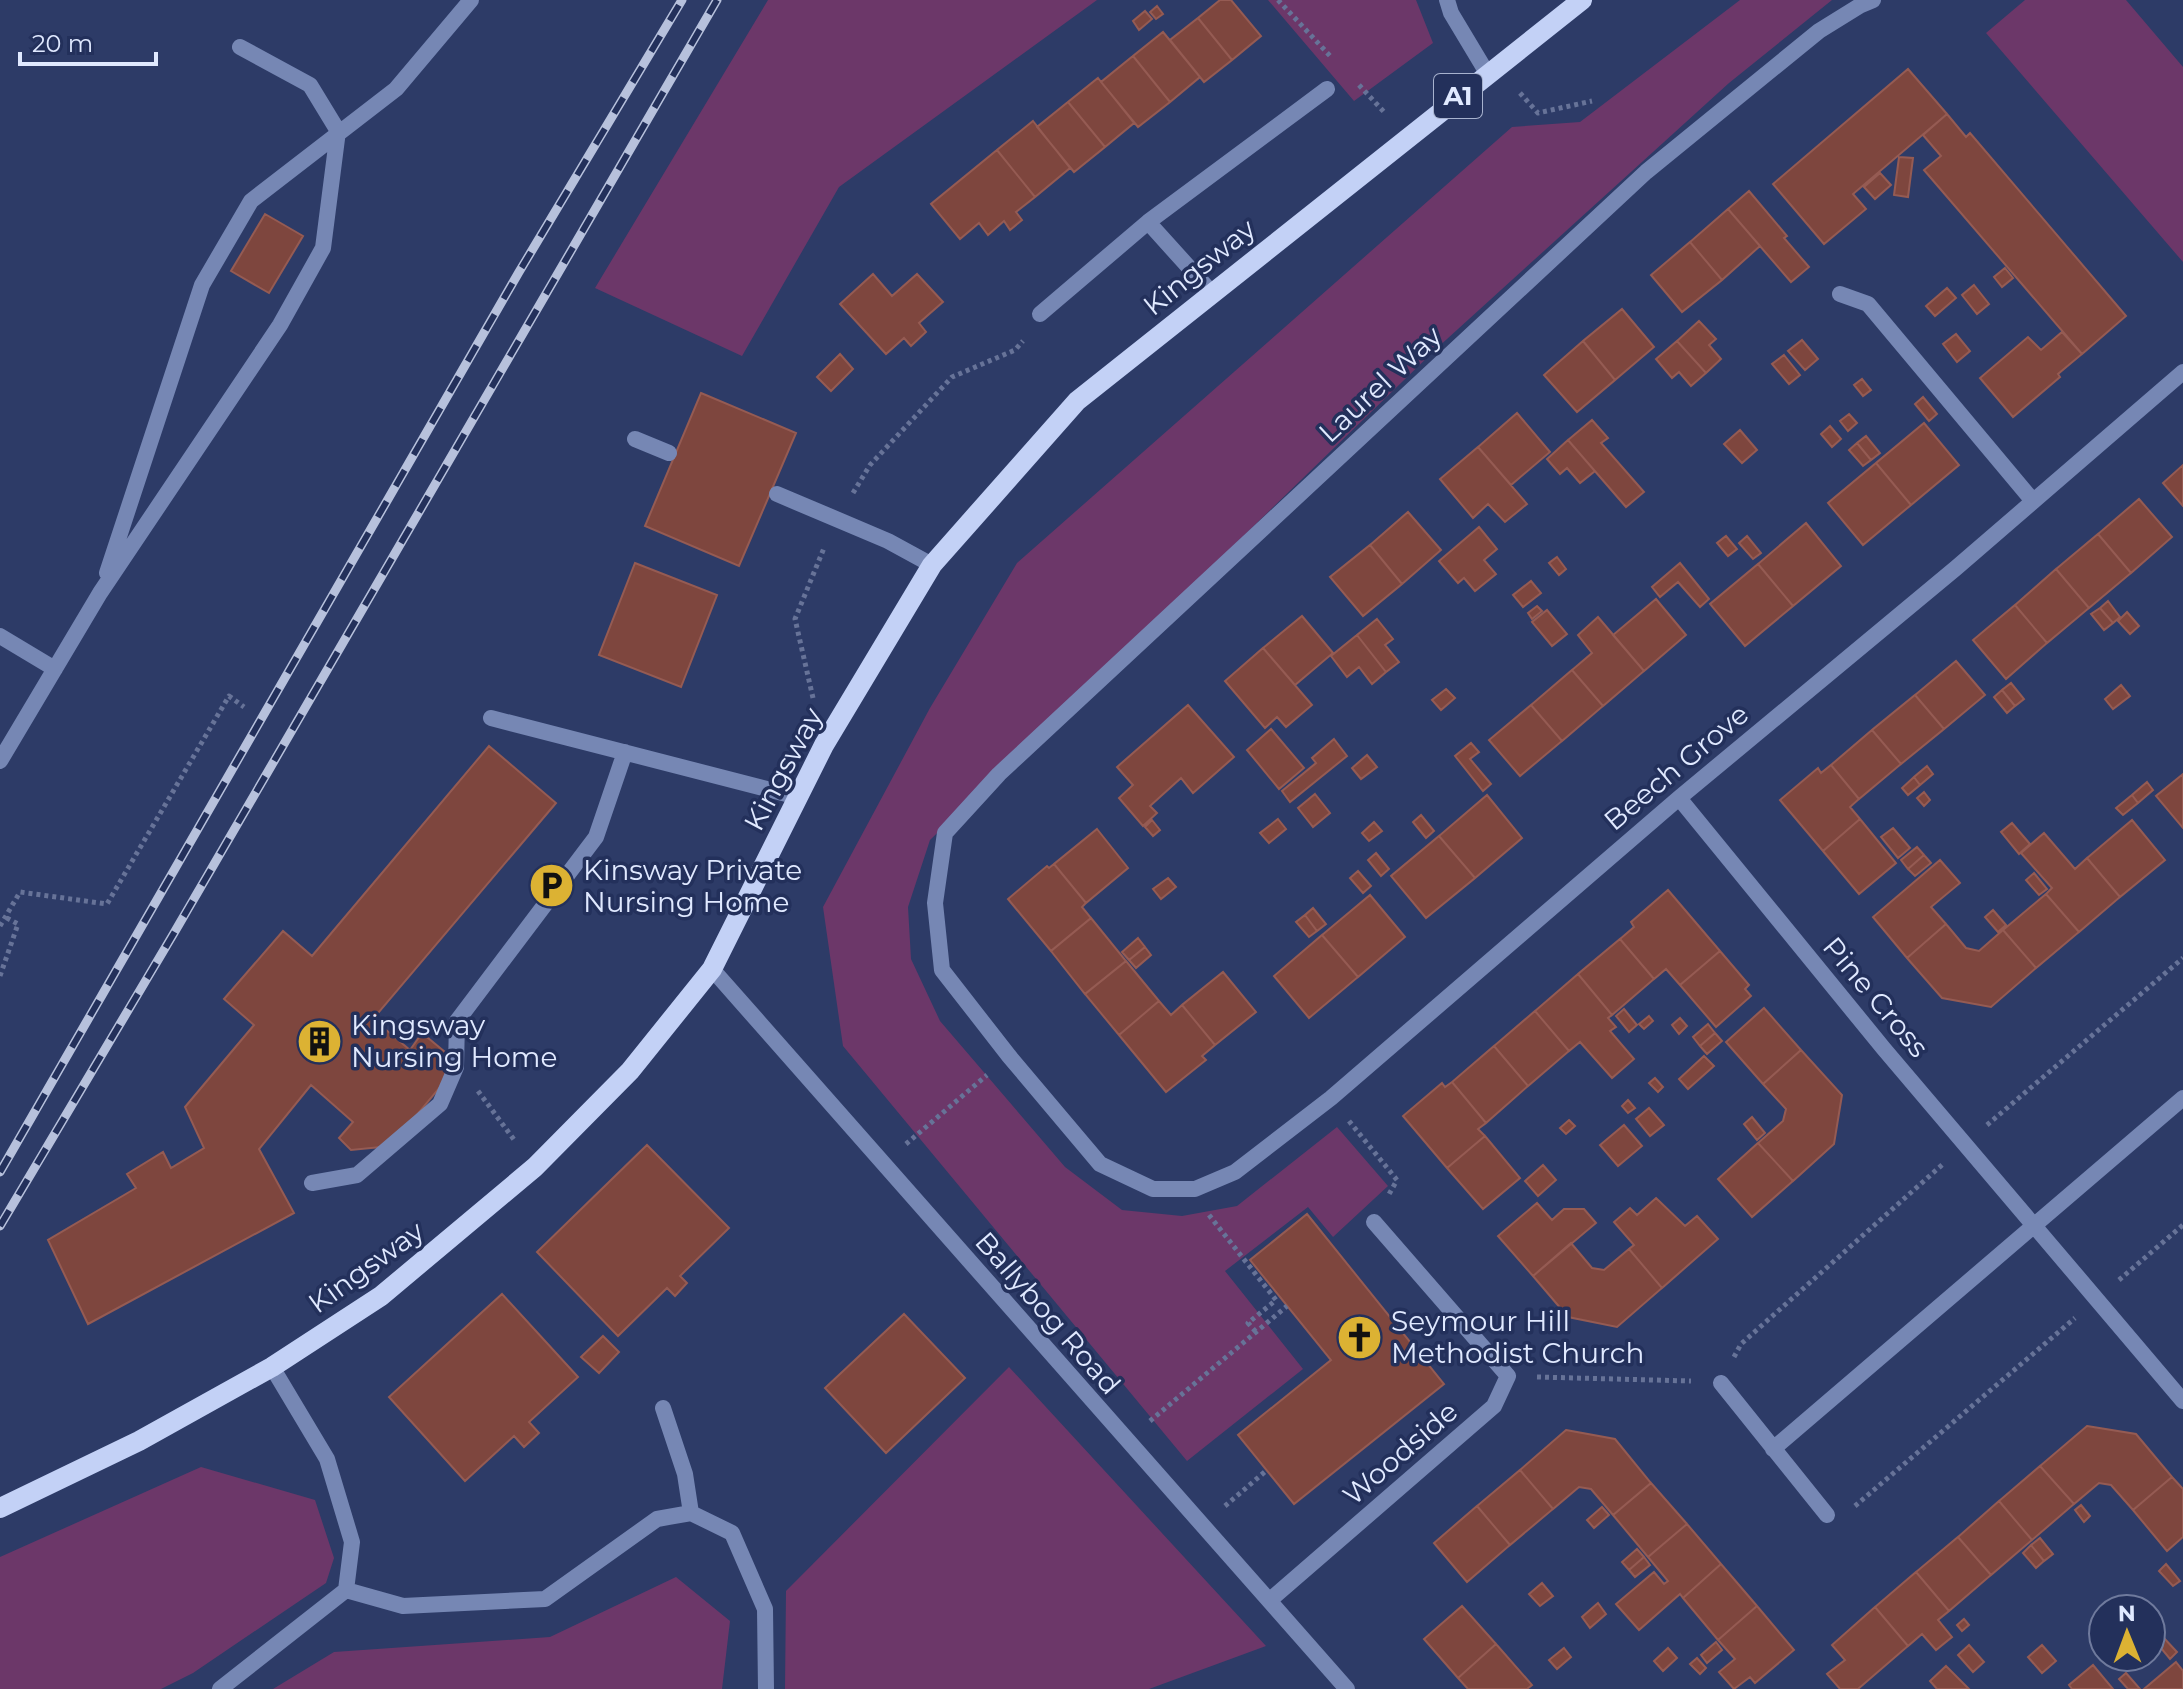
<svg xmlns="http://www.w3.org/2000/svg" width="2183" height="1689" viewBox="0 0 2183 1689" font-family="Montserrat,sans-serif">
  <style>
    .green { fill: #6c3769 }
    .building { fill: #7e463e; stroke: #955b53; stroke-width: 2 }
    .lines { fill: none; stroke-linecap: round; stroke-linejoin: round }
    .path { stroke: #677398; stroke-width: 5; stroke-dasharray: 4 4; stroke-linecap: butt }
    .service { stroke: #7687b4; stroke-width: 16 }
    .minor { stroke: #7687b4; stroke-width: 16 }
    .primary { stroke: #c3d1f6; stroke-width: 20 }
    .rail-casing { stroke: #b7c1dc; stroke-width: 9 }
    .rail { stroke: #23305b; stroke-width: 6; stroke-dasharray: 18; stroke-linecap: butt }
    .labels { text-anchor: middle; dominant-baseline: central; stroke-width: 7; stroke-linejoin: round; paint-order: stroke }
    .shield { fill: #23305b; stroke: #a7b2ce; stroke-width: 2 }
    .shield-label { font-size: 26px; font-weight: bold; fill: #e0e9ff }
    .street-label { font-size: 28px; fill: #e0e9ff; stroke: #23305b }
    .poi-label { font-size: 28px; fill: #e0e9ff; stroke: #23305b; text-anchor: start }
  </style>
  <rect width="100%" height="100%" fill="#2d3b67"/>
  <path class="green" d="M768,0H1097L839,187L742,356L595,288Z
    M1268,0H1416L1433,43L1354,101Z
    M1740,0H1832L1729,83L1436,349L930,840L908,907L911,959L940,1021L1065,1167L1122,1210L1182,1216L1237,1206L1337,1127L1388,1186L1333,1237L1308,1207L1225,1271L1303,1369L1187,1461L843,1046L823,907L930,708L1017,563L1512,127L1580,122Z
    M2025,0H2126L2183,67V262L1986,33Z
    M1009,1367L1266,1646L1149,1689H785L786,1591Z
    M201,1467L315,1500L334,1558L326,1583L193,1673L161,1689H0V1557Z
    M676,1577L730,1621L722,1689H273L334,1652L550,1637Z"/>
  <path class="building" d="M1220,0H1231L1261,36L1232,60L1198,18Z
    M1157,6L1163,14L1156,19L1150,12Z
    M1145,11L1152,19L1139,30L1133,21Z
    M1198,18L1232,60L1204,82L1170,40Z
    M1163,32L1200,77L1170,102L1133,56Z
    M1133,56L1170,102L1138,127L1101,82Z
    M1908,69L1947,114L1853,194L1866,209L1824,244L1773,184Z
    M1098,78L1134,123L1105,147L1068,102Z
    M1068,102L1105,147L1074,172L1037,127Z
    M1947,114L1966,137L1970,133L2126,316L2082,354L1924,170L1941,156L1923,135Z
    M1033,121L1070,168L1035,197L997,150Z
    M997,150L1035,197L1016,212L1022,220L1010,230L1004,221L988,235L979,223L960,239L931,204Z
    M1899,157L1913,158L1908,197L1894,195Z
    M1880,173L1891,185L1875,199L1864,187Z
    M1749,191L1787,236L1784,238L1809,267L1791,282L1728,209Z
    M1728,209L1760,246L1722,280L1690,242Z
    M265,214L303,236L269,293L231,271Z
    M1690,242L1722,280L1682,312L1651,275Z
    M2005,268L2013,278L2002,287L1994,277Z
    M873,274L892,296L917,274L943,302L919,323L926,332L911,346L904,338L886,354L840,304Z
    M1974,285L1989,304L1977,314L1962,295Z
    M1947,288L1956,298L1935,316L1926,306Z
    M1622,309L1654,347L1615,380L1583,341Z
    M1699,321L1716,339L1709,345L1721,359L1706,373L1677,341Z
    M2062,332L2082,354L2058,374L2060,377L2013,417L1980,378L2028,337L2041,350Z
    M1956,334L1970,351L1957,362L1943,344Z
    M1802,340L1818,359L1805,370L1788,351Z
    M1583,341L1615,380L1577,412L1544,375Z
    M1677,341L1706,373L1691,386L1679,372L1672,378L1656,359Z
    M840,354L853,369L831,391L817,377Z
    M1784,355L1800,375L1789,384L1772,364Z
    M1862,379L1871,390L1863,396L1854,385Z
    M701,393L796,433L739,566L645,526Z
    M1923,397L1937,414L1929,421L1915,404Z
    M1517,413L1550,452L1511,485L1478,447Z
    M1849,414L1857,423L1848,431L1840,421Z
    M1592,420L1608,438L1601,443L1644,492L1626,507L1568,440Z
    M1924,423L1959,465L1911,505L1876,463Z
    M1830,426L1841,439L1832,447L1821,434Z
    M1740,430L1757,450L1742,463L1724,444Z
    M1866,436L1880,453L1871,460L1857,443Z
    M1568,440L1595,471L1580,483L1567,468L1560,474L1547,459Z
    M1857,443L1871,460L1863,466L1849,450Z
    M1478,447L1527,504L1505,522L1488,504L1473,518L1440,479Z
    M1876,463L1911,505L1863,545L1828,503Z
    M2183,465V506L2163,483Z
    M2139,499L2172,537L2131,573L2098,534Z
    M1408,512L1441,550L1402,584L1370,545Z
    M1806,523L1841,566L1793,606L1758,564Z
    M1479,527L1497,549L1484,560L1496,574L1475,591L1464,578L1458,583L1439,561Z
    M2098,534L2131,573L2089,608L2056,569Z
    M1726,536L1737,549L1728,556L1717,543Z
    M1747,536L1761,553L1753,559L1739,543Z
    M1370,545L1402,584L1363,616L1330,577Z
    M1557,557L1566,569L1559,575L1549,563Z
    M635,563L717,595L681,687L599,655Z
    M1680,563L1709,599L1700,607L1678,582L1660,597L1652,587Z
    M1758,564L1793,606L1745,646L1710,604Z
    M2056,569L2089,608L2047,643L2015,605Z
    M1531,581L1541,593L1523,607L1513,595Z
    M1656,599L1686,635L1644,671L1613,635Z
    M2108,601L2120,617L2113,623L2100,608Z
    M2015,605L2047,643L2006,679L1973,640Z
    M1537,606L1542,611L1532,619L1528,613Z
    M2100,608L2113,623L2104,630L2091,614Z
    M1547,610L1567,634L1552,646L1532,622Z
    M2127,612L2139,626L2130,634L2118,621Z
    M1302,616L1333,653L1295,685L1263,648Z
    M1598,617L1644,671L1603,706L1572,670L1592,653L1578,635Z
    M1377,619L1393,639L1385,645L1399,662L1386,672L1357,635Z
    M1357,635L1386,672L1372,684L1359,667L1347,677L1331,656Z
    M1263,648L1312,705L1286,727L1277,717L1265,728L1225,681Z
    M1956,661L1985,695L1944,729L1915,695Z
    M1572,670L1603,706L1562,741L1531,705Z
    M2011,683L2024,699L2015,706L2002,690Z
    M2121,685L2130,696L2113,709L2105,699Z
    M1446,689L1455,698L1441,710L1432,700Z
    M2002,690L2015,706L2007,713L1994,697Z
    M1915,695L1944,729L1901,764L1872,730Z
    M1188,705L1234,757L1193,793L1181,778L1150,806L1157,813L1143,826L1119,798L1133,785L1117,767Z
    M1531,705L1562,741L1520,776L1489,740Z
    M1271,729L1304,768L1279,789L1247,750Z
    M1872,730L1901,764L1859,799L1831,765Z
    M1334,739L1347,756L1290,802L1282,791L1316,763L1312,758Z
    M1471,743L1479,752L1470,759L1491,784L1483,791L1455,756Z
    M489,746L556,803L373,1019L410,1050L422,1033L445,1052L446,1080L391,1146L351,1150L339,1138L353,1122L311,1085L259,1149L294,1213L88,1324L48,1240L136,1188L127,1174L163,1152L171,1168L204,1148L185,1107L254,1025L224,999L283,931L312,956Z
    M1367,755L1377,767L1361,779L1352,768Z
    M1831,765L1859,799L1850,807L1860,819L1823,851L1780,800L1818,768L1821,773Z
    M1927,766L1933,774L1920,785L1914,777Z
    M2183,774V828L2156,796Z
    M1914,777L1920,785L1908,795L1902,788Z
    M2147,782L2153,790L2138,803L2132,795Z
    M1924,792L1930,800L1924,806L1917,798Z
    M1315,794L1330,813L1313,827L1298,808Z
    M1487,795L1522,838L1475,878L1439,836Z
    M2132,795L2138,803L2123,815L2116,808Z
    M1421,815L1434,831L1426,838L1413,822Z
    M1278,819L1286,829L1269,843L1260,833Z
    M1860,819L1896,863L1859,894L1823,851Z
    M1152,820L1160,830L1153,836L1145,827Z
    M2132,820L2165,860L2120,897L2087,858Z
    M1374,822L1382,831L1369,841L1362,833Z
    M2012,823L2030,844L2019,854L2001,832Z
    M1893,828L1910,848L1898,858L1881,837Z
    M1097,829L1128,868L1086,903L1054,864Z
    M2044,833L2075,869L2087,858L2120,897L2079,932L2046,894L2052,888L2021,853Z
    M1439,836L1475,878L1426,918L1391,876Z
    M1917,847L1924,855L1908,869L1901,860Z
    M1376,853L1389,869L1381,876L1368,860Z
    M1924,855L1931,863L1915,876L1908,869Z
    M1940,860L1960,883L1931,907L1946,924L1907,958L1873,917Z
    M1054,864L1086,903L1082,907L1091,918L1051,951L1008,899L1047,866L1049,868Z
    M1358,871L1371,886L1363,893L1350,878Z
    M2034,873L2047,889L2039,895L2026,880Z
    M1168,878L1176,887L1161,899L1153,889Z
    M1668,890L1720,951L1680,985L1666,969L1654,979L1620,939L1634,927L1631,922Z
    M2046,894L2079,932L2036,968L2003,930Z
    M1370,895L1405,937L1358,977L1322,935Z
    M1313,908L1326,924L1317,931L1305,915Z
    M1993,910L2006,925L1998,932L1985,917Z
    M1305,915L1317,931L1309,937L1296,922Z
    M1091,918L1126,961L1085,994L1051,951Z
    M1946,924L1966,948L1979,951L2003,930L2036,968L1991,1007L1942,998L1907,958Z
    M1322,935L1358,977L1309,1018L1274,976Z
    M1138,938L1145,947L1129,960L1122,952Z
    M1620,939L1654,979L1612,1015L1578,974Z
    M1145,947L1151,955L1136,968L1129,960Z
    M1720,951L1749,985L1745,989L1751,996L1716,1027L1680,985Z
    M1126,961L1159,1001L1119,1035L1085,994Z
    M1223,972L1256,1012L1215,1045L1182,1005Z
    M1578,974L1612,1015L1608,1018L1616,1027L1610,1031L1634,1059L1612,1078L1580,1042L1569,1051L1535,1011Z
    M1159,1001L1171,1015L1182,1005L1215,1045L1202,1056L1206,1060L1166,1092L1119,1035Z
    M1764,1008L1801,1050L1763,1084L1726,1042Z
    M1624,1009L1637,1025L1629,1032L1616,1016Z
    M1535,1011L1569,1051L1528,1086L1494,1046Z
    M1649,1016L1653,1021L1644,1029L1639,1024Z
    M1680,1018L1687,1026L1679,1034L1672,1025Z
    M1708,1024L1715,1033L1700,1046L1693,1037Z
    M1715,1033L1722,1041L1707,1054L1700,1046Z
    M1494,1046L1528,1086L1486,1123L1452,1082Z
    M1801,1050L1842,1095L1834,1144L1793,1181L1758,1143L1783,1121L1786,1109L1763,1084Z
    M1704,1056L1714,1066L1688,1089L1679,1079Z
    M1655,1078L1663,1087L1658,1092L1649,1083Z
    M1452,1082L1486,1123L1478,1129L1485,1136L1447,1168L1403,1116L1442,1083L1445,1087Z
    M1628,1100L1635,1108L1628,1113L1622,1106Z
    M1649,1108L1664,1125L1650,1136L1636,1119Z
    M1752,1117L1765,1133L1757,1140L1744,1124Z
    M1569,1120L1575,1126L1566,1134L1560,1128Z
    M1624,1125L1642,1146L1618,1166L1600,1145Z
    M1485,1136L1520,1178L1483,1209L1447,1168Z
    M1758,1143L1793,1181L1752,1217L1718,1179Z
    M647,1145L729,1228L680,1276L687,1283L675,1296L667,1288L618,1336L537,1252Z
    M1543,1165L1556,1180L1538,1196L1525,1181Z
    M1656,1198L1685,1226L1697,1216L1718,1239L1662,1288L1629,1249L1634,1245L1614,1222L1630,1208L1637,1215Z
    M1537,1203L1552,1220L1564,1209H1584L1596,1223L1533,1276L1498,1236Z
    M1307,1214L1444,1384L1294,1504L1238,1435L1331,1360L1250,1260Z
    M1571,1243L1592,1268L1604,1270L1629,1249L1662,1288L1617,1327L1568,1317L1533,1276Z
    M502,1294L578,1377L529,1422L539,1433L524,1447L514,1436L465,1481L389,1397Z
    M904,1314L965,1378L886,1453L825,1388Z
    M603,1336L619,1352L599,1373L581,1357Z
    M2087,1426L2136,1434L2172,1477L2133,1510L2111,1485L2099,1483L2074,1504L2040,1466Z
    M1566,1430L1615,1439L1651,1483L1613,1515L1591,1489L1579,1487L1553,1509L1520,1470Z
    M2040,1466L2074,1504L2032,1540L1999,1501Z
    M1520,1470L1553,1509L1510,1545L1477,1506Z
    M2172,1477L2183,1489V1537L2167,1551L2133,1510Z
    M1651,1483L1687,1524L1648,1557L1613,1515Z
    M1999,1501L2032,1540L1991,1575L1958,1537Z
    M2081,1505L2090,1516L2084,1522L2075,1510Z
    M1477,1506L1510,1545L1467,1582L1434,1543Z
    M1602,1507L1609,1515L1594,1528L1587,1520Z
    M1687,1524L1721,1564L1683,1598L1680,1594L1639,1630L1616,1604L1654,1572L1664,1584L1668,1581L1648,1557Z
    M1958,1537L1991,1575L1949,1611L1916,1572Z
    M2040,1538L2053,1554L2044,1561L2031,1545Z
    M2031,1545L2044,1561L2036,1568L2023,1553Z
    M1637,1549L1644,1557L1629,1570L1622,1562Z
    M1644,1557L1650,1565L1635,1577L1629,1570Z
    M1721,1564L1757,1606L1718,1640L1683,1598Z
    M2166,1564L2180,1581L2173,1586L2159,1571Z
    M1916,1572L1949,1611L1938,1620L1952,1637L1936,1650L1922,1634L1908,1646L1875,1607Z
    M1542,1583L1553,1596L1540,1606L1529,1594Z
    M1598,1603L1606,1614L1590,1628L1582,1617Z
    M1462,1606L1496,1644L1458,1678L1424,1639Z
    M1757,1606L1794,1650L1755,1683L1750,1677L1734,1689L1719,1672L1735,1659L1718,1640Z
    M1875,1607L1908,1646L1858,1689H1840L1827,1674L1845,1660L1832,1645Z
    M1964,1619L1969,1625L1962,1631L1957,1625Z
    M2163,1637L2177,1652L2170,1659L2156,1642Z
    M1716,1642L1722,1650L1707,1663L1701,1655Z
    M1496,1644L1532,1685L1527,1689H1468L1458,1678Z
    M1969,1645L1984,1662L1973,1672L1958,1655Z
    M2042,1645L2056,1661L2042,1673L2028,1657Z
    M1564,1648L1571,1657L1557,1669L1549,1660Z
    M1668,1648L1677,1658L1663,1671L1654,1661Z
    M1697,1658L1706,1668L1700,1674L1690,1664Z
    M2176,1662L2183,1671V1689H2144Z
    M2093,1665L2113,1689H2072L2069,1685Z
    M1946,1666L1969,1689H1937L1930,1681Z
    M2126,1673L2140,1689H2128L2119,1679Z"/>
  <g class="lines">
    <path class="path" d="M1278,0L1332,58
      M1359,85L1385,113
      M1520,93L1538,113L1592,101
      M853,493L870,465L952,377L1015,350L1023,341
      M813,698L795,619L824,548
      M0,926L20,892L107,904L229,696L244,707
      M0,976L18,924L5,917
      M478,1091L515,1141
      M1349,1121L1397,1180L1388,1196
      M1987,1125L2183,958
      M906,1144L987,1075
      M1209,1215L1276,1300L1248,1323L1256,1332
      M2119,1280L2183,1225
      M1734,1357L1741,1344L1943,1164
      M1537,1377L1691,1381
      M1150,1421L1287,1306
      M1225,1506L1267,1470
      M1855,1506L2075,1318"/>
    <path class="service" d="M1447,0L1451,13L1487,73
      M1840,294L1868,304L2033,501
      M635,439L669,453
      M777,494L888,541L932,565
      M107,573L202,285L251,201L396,89L471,0
      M0,636L55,669
      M491,718L798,797
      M0,761L100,593L280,325L323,248L338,131L310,85L240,47
      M312,1183L357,1175L440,1104L456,1067L457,1021L596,837L625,752"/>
    <path class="minor" d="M1873,0L1861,5L1819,31L1646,172L999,774L945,833L935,903L942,970L1009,1056L1100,1164L1153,1189H1195L1235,1172L1331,1098L1679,798L1956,568L2183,372
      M1148,222L1212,293
      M1040,314L1148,222L1327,89
      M1679,798L1884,1049L2183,1401
      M712,969L1347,1689
      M1721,1383L1827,1515
      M663,1408L685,1474L691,1513
      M1773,1449L2183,1098
      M346,1590L403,1606L545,1599L657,1519L691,1513L732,1533L765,1609L766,1689
      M1270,1600L1494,1406L1508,1376L1374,1222
      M220,1689L346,1590L352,1542L327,1459L272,1367"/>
    <path class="primary" d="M0,1508L139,1441L272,1367L381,1296L535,1167L630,1071L712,969L824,745L932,565L1077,401L1582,0"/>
    <defs>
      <path id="rail" d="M0,1172L519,272L682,0
        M0,1226L174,933L717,0"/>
    </defs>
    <use href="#rail" class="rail-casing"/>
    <use href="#rail" class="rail"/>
  </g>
  <defs>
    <symbol id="parking-disc" viewBox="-11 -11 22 22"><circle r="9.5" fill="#dcb233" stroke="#23305b"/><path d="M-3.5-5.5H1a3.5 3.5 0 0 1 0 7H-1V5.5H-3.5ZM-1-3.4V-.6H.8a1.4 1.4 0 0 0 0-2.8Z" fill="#111"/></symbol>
    <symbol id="building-disc" viewBox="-11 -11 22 22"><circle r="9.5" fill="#dcb233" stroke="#23305b"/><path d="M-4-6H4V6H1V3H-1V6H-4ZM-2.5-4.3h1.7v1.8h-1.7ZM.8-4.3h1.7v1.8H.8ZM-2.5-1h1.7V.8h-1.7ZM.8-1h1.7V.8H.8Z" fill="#111"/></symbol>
    <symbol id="church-disc" viewBox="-11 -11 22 22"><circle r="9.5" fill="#dcb233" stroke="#23305b"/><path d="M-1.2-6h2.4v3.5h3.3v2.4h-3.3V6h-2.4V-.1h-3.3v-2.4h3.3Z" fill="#111"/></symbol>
  </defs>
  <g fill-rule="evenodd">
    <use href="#parking-disc" x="526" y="860" width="51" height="51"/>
    <use href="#building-disc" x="294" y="1016" width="51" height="51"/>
    <use href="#church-disc" x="1334" y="1312" width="51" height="51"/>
  </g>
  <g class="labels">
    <rect class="shield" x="1434" y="74" width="48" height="44" rx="6"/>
    <g class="shield-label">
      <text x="1458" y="96">A1</text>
    </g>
    <g class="street-label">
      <text transform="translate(1199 267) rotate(-39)">Kingsway</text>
      <text transform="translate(1380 384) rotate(-43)">Laurel Way</text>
      <text transform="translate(1676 767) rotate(-40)">Beech Grove</text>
      <text transform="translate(783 769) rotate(-62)">Kingsway</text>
      <text transform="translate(1876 997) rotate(50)">Pine Cross</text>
      <text transform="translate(366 1267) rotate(-36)">Kingsway</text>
      <text transform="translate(1048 1313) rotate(49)">Ballybog Road</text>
      <text transform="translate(1400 1453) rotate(-41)">Woodside</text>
    </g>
    <g class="poi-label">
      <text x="583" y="870">Kinsway Private<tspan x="583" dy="32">Nursing Home</tspan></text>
      <text x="351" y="1025">Kingsway<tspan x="351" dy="32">Nursing Home</tspan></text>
      <text x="1391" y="1321">Seymour Hill<tspan x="1391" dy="32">Methodist Church</tspan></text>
    </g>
  </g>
  <g transform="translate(2127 1633) rotate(359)"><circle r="38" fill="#23305b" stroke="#6f7a9d" stroke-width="2"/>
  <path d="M0-6L14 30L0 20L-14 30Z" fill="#dcb233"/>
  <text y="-12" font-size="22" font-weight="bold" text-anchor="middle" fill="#e0e9ff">N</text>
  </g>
  <path d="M20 52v12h136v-12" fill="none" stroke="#e0e9ff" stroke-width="4"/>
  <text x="32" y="52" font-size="24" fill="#e0e9ff" stroke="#23305b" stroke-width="6" paint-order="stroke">20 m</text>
</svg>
